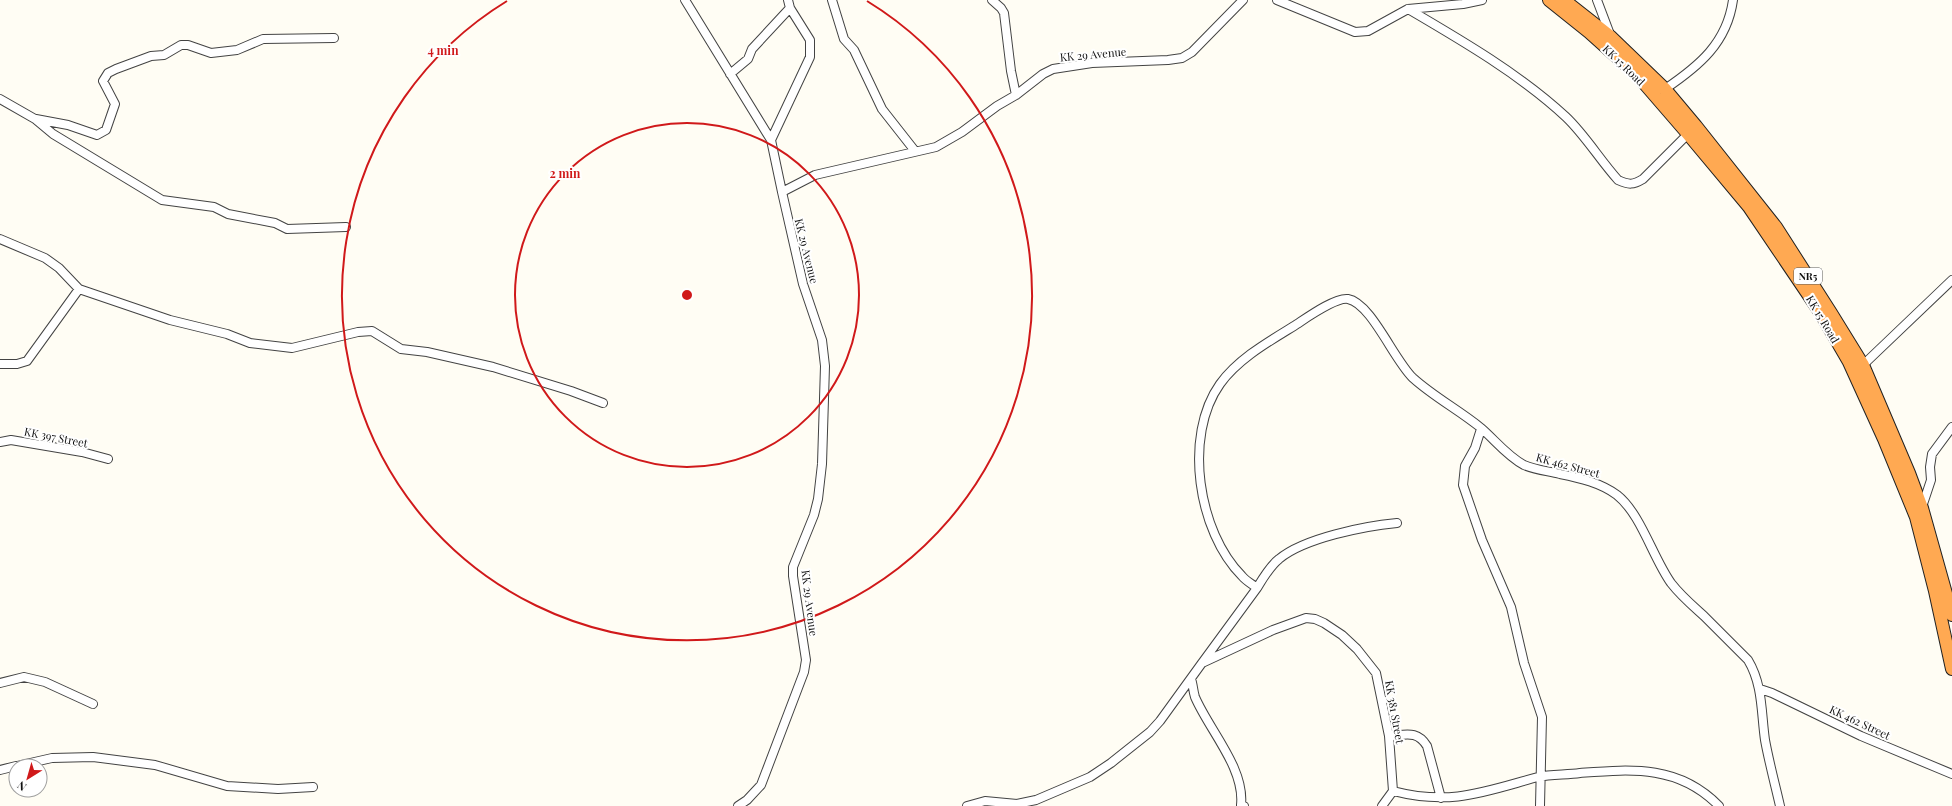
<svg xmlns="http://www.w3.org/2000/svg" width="1952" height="806" viewBox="0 0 1952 806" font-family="'Playfair Display',serif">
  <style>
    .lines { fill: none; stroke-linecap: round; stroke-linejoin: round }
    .minor-casing { stroke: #434343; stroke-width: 10 }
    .highway-casing { stroke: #212121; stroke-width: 14 }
    .minor { stroke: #fff; stroke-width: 8 }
    .highway { stroke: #ffa952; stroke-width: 12 }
    .ring { fill: none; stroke: #d0191a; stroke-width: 2 }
    .labels { text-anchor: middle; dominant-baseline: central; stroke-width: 4; stroke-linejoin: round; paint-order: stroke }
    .shield { fill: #fff; stroke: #585858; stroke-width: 1 }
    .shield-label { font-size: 10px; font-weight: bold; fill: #101010 }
    .street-label { font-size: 11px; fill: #101010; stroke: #fff }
    .centre { fill: #d0191a; stroke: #fff; stroke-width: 2 }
    .ring-label { font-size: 12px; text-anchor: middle; font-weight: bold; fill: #d0191a; stroke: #fff; stroke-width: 4; stroke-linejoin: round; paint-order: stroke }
  </style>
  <rect width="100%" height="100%" fill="#fffdf4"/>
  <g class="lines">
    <defs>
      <path id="minor" d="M685,0L771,140L782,192
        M832,0L844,39L854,50L882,109L915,151
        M992,0L1001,8L1004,13L1011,71L1016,95
        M1277,0L1355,32L1368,31L1408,9L1463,4L1482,0
        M1597,0L1611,37
        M1408,9C1461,40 1521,75 1566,117C1585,135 1600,160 1618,180C1629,185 1633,185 1643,179L1688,134
        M730,74L748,59L752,49L790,8
        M1665,89C1699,66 1727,43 1733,0
        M0,99L35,119L53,134L162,200L214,207L228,214L275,223L287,229L346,227
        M36,119L68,125L97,135L106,130L115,104L103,81L108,73L116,69L151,56L164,55L181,45H188L211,53L237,50L263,39L334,38
        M771,140L810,57V40L790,8L788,0
        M0,239L45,258L59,268L79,289L170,320L227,334L250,343L292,348L358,332L372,331L401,349L427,352L493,367L571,391L603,403
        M0,364H17L27,361L79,289
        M1863,365L1952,280
        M1481,429L1475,448L1465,466L1463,485L1482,540L1511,607L1524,663L1542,717L1540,806
        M0,442L11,440L82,452L108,459
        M1922,507L1931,480L1930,467L1932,454L1952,427
        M1257,588C1263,578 1270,566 1279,559C1304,538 1365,526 1397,523
        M1202,663L1257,588C1252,584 1246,581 1242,576C1198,532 1183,436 1220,384C1238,359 1268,342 1294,326C1305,319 1335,297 1348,299C1371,303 1394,360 1413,378C1434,397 1459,410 1481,428C1495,440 1507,456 1524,465C1535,470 1548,471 1560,474C1580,478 1601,483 1617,495C1641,514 1653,558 1671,583C1681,596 1693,606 1704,616C1719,631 1733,645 1748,660C1763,685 1761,712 1765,740C1769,762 1775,784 1780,806
        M1191,679C1193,684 1193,691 1195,697C1209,730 1245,768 1241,805L1244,806
        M0,683L24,677L45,682L93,704
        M1760,689L1772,693L1861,736L1952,774
        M1389,736C1406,735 1417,730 1427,746L1441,798
        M17,766L52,758L93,757L155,765L227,786L278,789L313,787
        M0,770L16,766
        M738,806L747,800L761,785L804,672L806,660L793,576V567L814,515L818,499L822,464L825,366L822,340L803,284L782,192L815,175L936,147L962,132L997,106L1016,95L1043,74L1053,69L1092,63L1168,60L1182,58L1192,52L1243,0
        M967,806L985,801L1017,804L1036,800L1090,777L1111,763L1150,732L1160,721L1202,663L1273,630L1306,618L1315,619L1324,623L1342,635L1357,649L1376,673L1389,736L1393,791C1451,806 1483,792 1538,777C1551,774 1567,775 1580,773C1633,769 1679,765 1719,806
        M1382,806L1393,791"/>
      <path id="highway" d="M1549,0L1589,32L1637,75L1688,134L1749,207L1820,312L1849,362L1884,439L1916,517L1935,591L1952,669
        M1564,0L1611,37L1665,89L1696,126L1776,227L1831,313L1863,365L1909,473L1922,508L1952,615"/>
    </defs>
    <use href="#minor" class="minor-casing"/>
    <use href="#highway" class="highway-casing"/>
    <use href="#minor" class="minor"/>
    <use href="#highway" class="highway"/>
  </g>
  <g class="ring">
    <circle cx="687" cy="295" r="172"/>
    <path d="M867 1A345 345 0 1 1 507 1"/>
  </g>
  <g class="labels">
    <rect class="shield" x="1794" y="268" width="28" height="16" rx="3"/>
    <g class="shield-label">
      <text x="1808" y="276">NR5</text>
    </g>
    <g class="street-label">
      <text transform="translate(1093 54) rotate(-5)">KK 29 Avenue</text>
      <text transform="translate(1624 65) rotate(44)">KK 15 Road</text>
      <text transform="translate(807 251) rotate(76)">KK 29 Avenue</text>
      <text transform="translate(1823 319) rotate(59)">KK 15 Road</text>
      <text transform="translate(56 437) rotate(11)">KK 397 Street</text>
      <text transform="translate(1568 465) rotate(15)">KK 462 Street</text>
      <text transform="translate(810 603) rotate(83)">KK 29 Avenue</text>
      <text transform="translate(1395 712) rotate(80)">KK 381 Street</text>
      <text transform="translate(1860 722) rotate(25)">KK 462 Street</text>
    </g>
  </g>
  <circle cx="687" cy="295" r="6" class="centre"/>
  <g class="ring-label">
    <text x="443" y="55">4 min</text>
    <text x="565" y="178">2 min</text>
  </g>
  <g transform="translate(28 778) rotate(217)"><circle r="19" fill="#ffffff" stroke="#9f9f9f"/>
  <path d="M0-3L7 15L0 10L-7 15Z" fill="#d0191a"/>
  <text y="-6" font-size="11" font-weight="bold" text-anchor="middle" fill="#101010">N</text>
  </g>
</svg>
